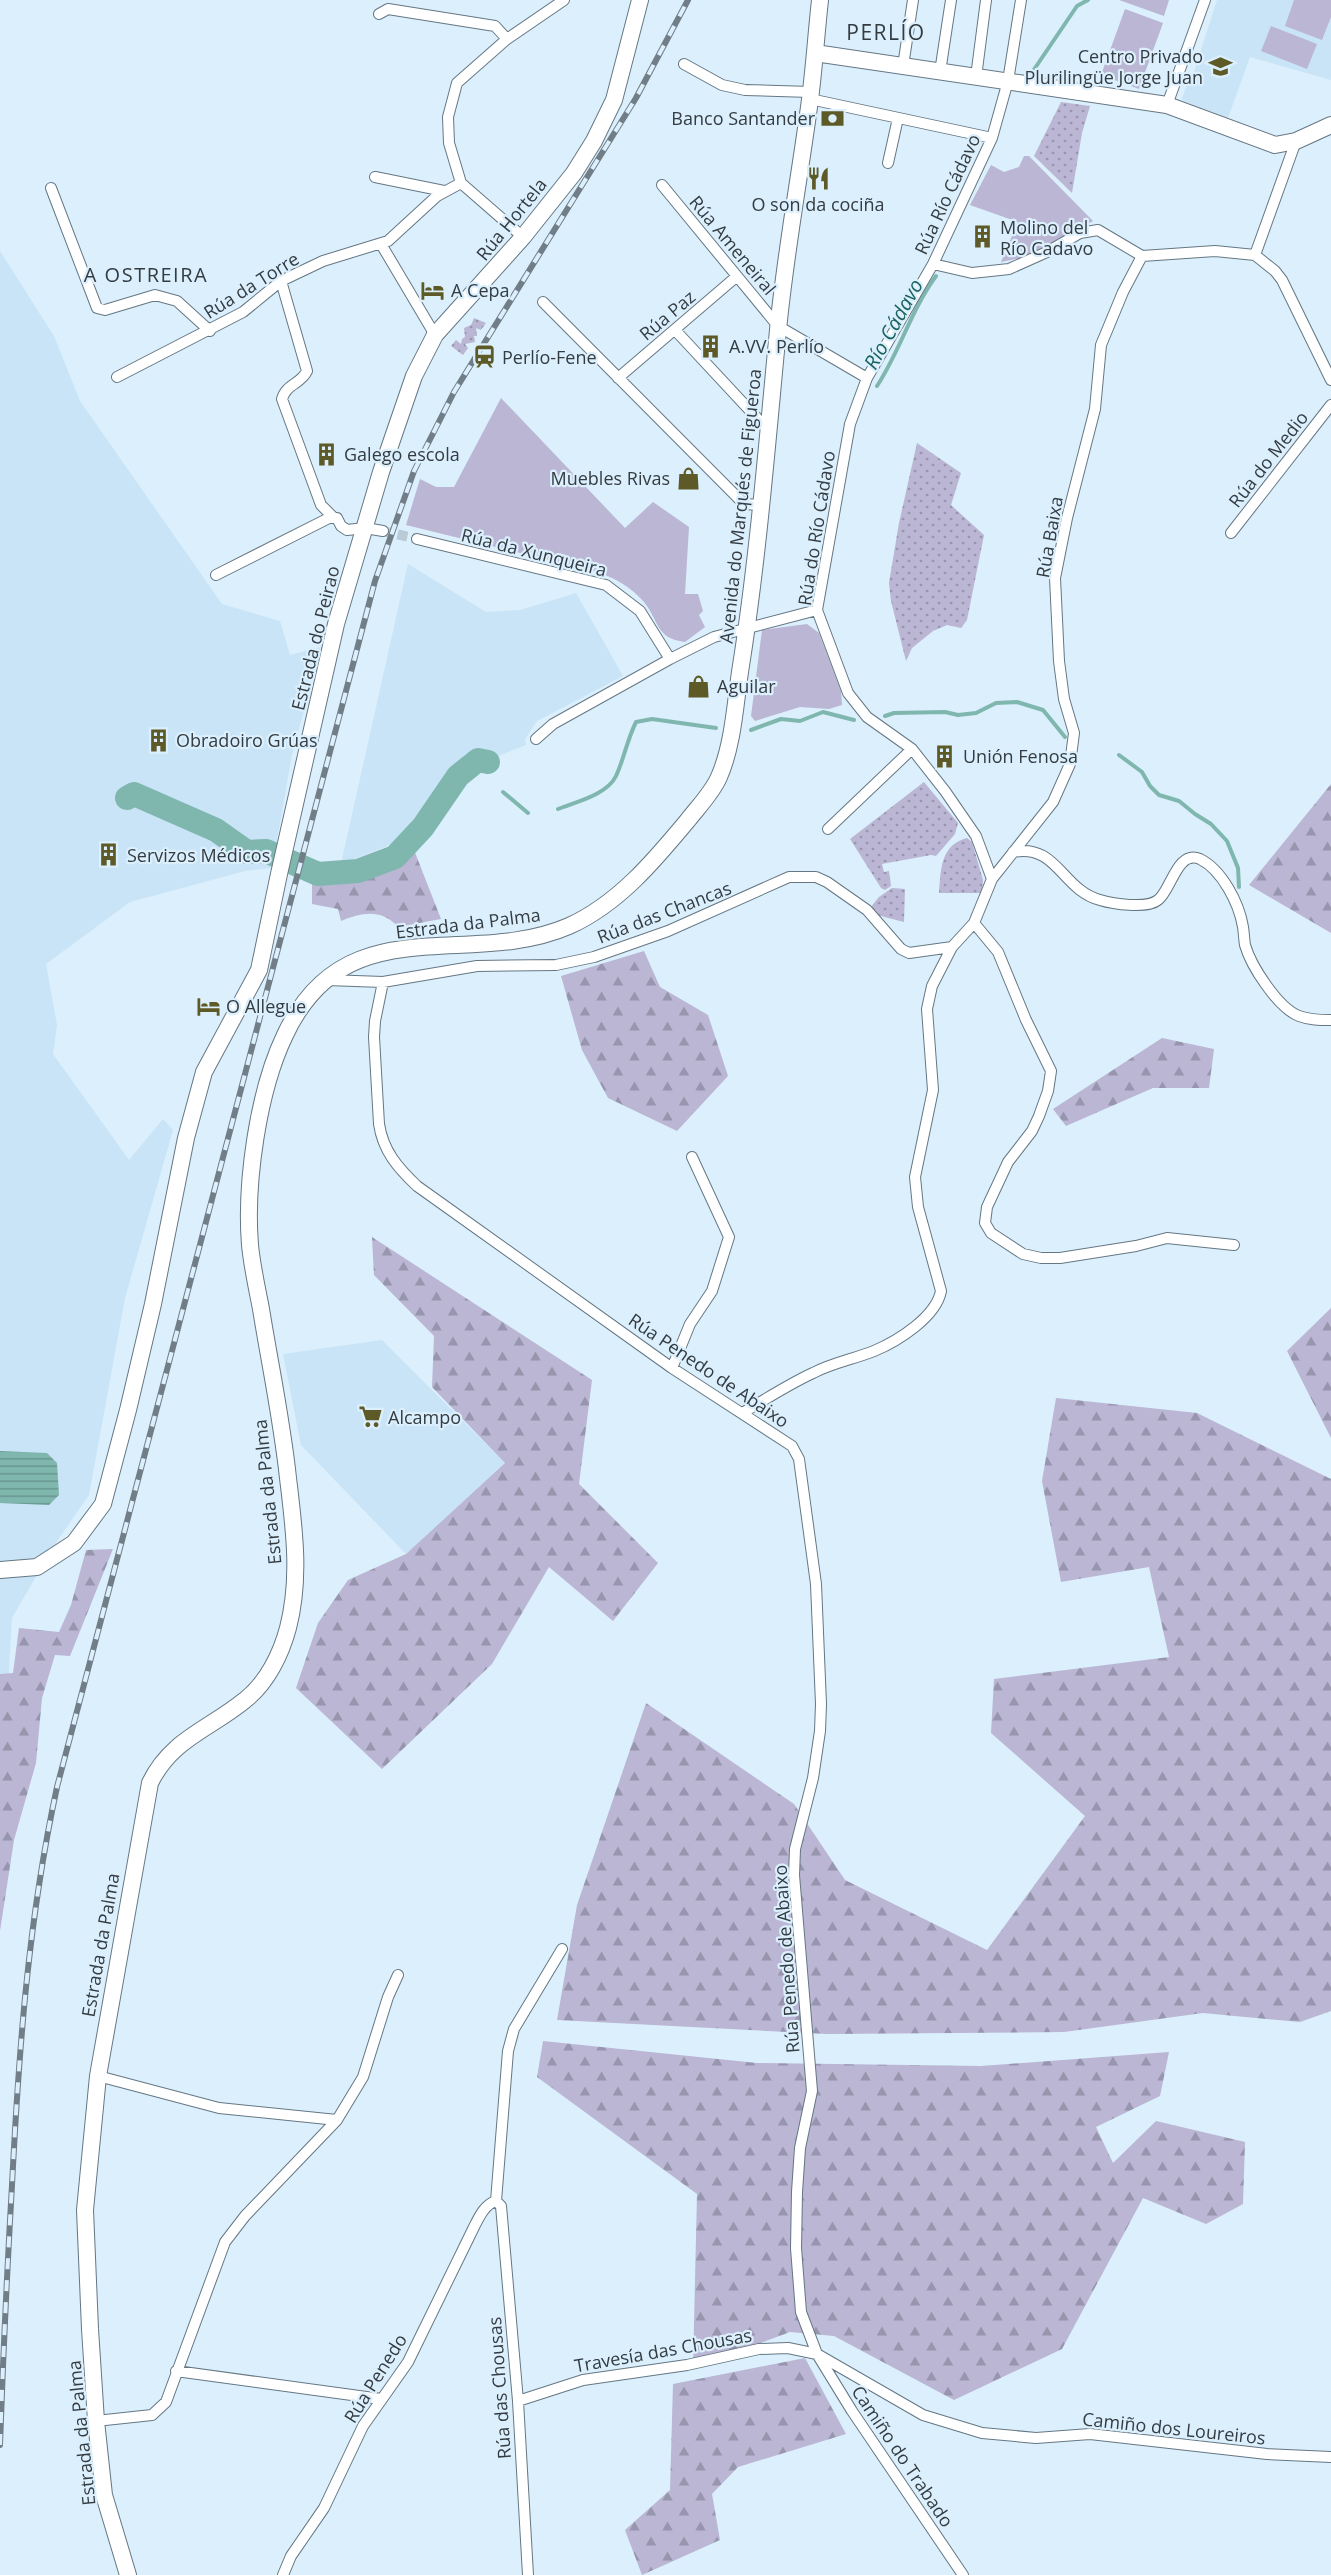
<svg xmlns="http://www.w3.org/2000/svg" width="1331" height="2575" viewBox="0 0 1331 2575" font-family="'Open Sans',sans-serif">
  <style>
    .built { fill: #c9e4f7 }
    .grass { fill: #bab6d4 }
    .forest { fill: url(#forest-firs) }
    .park { fill: url(#park-dots) }
    .water { fill: url(#water-rules) }
    .lines { fill: none; stroke-linecap: round; stroke-linejoin: round }
    .stream { stroke: #7fb7af; stroke-width: 4 }
    .river { stroke: #7fb7af; stroke-width: 24 }
    .street-tunnel { stroke: #bacbd8; stroke-width: 10; stroke-dasharray: 10 5; stroke-linecap: butt }
    .street-casing { stroke: #657783; stroke-width: 12 }
    .secondary-casing { stroke: #657783; stroke-width: 18 }
    .street { stroke: #fff; stroke-width: 10 }
    .secondary { stroke: #fff; stroke-width: 16 }
    .rail-casing { stroke: #727e87; stroke-width: 6 }
    .rail { stroke: #dbeffd; stroke-width: 4; stroke-dasharray: 11; stroke-linecap: butt }
    .labels { text-anchor: middle; dominant-baseline: central; stroke-width: 4.5; stroke-linejoin: round; paint-order: stroke }
    .poi-label { font-size: 18px; fill: #343c42; stroke: #dbeffd; text-anchor: start }
    .street-label { font-size: 18px; fill: #343c42; stroke: #dbeffd }
    .neighbourhood-label { font-size: 20px; letter-spacing: 1.5px; fill: #343c42; stroke: #dbeffd }
    .water-label { font-size: 20px; font-style: italic; fill: #19635c; stroke: #dbeffd }
    .quarter-label { font-size: 21px; letter-spacing: 1.5px; fill: #343c42; stroke: #dbeffd }
  </style>
  <defs>
    <pattern id="forest-firs" width="22" height="20" patternUnits="userSpaceOnUse" patternTransform="scale(1.5)"><rect width="22" height="20" fill="#bab6d4"/><path d="M5 1l3.5 6h-7zM16 11l3.5 6h-7z" fill="#9895ae"/></pattern>
    <pattern id="park-dots" width="8" height="8" patternUnits="userSpaceOnUse" patternTransform="scale(1.5)"><rect width="8" height="8" fill="#bab6d4"/><path d="M2 2h.1M6 6h.1" fill="none" stroke="#9895ae" stroke-width="1.8" stroke-linecap="round"/></pattern>
    <pattern id="water-rules" width="6" height="5" patternUnits="userSpaceOnUse" patternTransform="scale(1.5)"><rect width="6" height="5" fill="#7fb7af"/><path d="M0 2.5h6" fill="none" stroke="#699690"/></pattern>
  </defs>
  <rect width="100%" height="100%" fill="#dbeffd"/>
  <path class="built" d="M1217,0H1331V80L1250,57L1228,118L1183,101L1182,98L1191,74L1193,75Z
    M0,251L54,336L80,401L222,604L280,621L290,655L321,647L292,755L272,868L245,871L130,902L46,964L57,1025L53,1054L129,1160L163,1119L173,1130L125,1298L89,1495L55,1544L12,1618L8,1685L0,1686Z
    M408,564L486,612L520,610L576,593L623,676L537,721L525,739L526,745L493,758L465,754L395,843L341,864Z
    M382,1340L505,1463L406,1554L301,1445L283,1354Z"/>
  <path class="grass" d="M1119,0H1169L1164,16Z
    M1294,0H1331V17L1322,40L1285,26Z
    M1125,9L1163,23L1139,89L1101,75Z
    M1271,26L1317,44L1307,69L1261,51Z
    M1024,156H1029L1093,221L1025,257L1001,262L1018,222L970,205L991,165L1004,172L1019,167Z
    M501,398L625,528L653,502L689,527L685,594H698L703,611L699,615L705,627L685,642C655,638 660,622 644,602C631,587 616,579 598,572L406,525L420,479L436,487H454Z
    M807,624L819,633L841,691L842,705L829,709L800,707L755,721L751,716L762,630Z"/>
  <path class="forest" d="M1331,784V933L1249,885Z
    M414,850L441,919L398,927C381,908 361,913 341,921L338,909L312,904V881L372,875Z
    M644,951L660,987L708,1015L728,1076L677,1131L608,1098L582,1050L561,976Z
    M1162,1038L1214,1049L1209,1088H1153L1066,1126L1053,1109Z
    M372,1237L592,1380L579,1484L658,1563L613,1621L549,1567L492,1664L382,1769L296,1688L318,1623L348,1580L406,1554L505,1463L432,1387L434,1336L374,1275Z
    M1331,1308V1438L1287,1351Z
    M1056,1398L1197,1413L1331,1479V2011L1300,2022L1203,2013L1064,2032L827,2034L557,2020L577,1905L646,1703L794,1804L845,1880L987,1950L1085,1816L991,1733L994,1679L1169,1657L1149,1567L1061,1582L1042,1481Z
    M113,1549L70,1656L55,1655L42,1698L36,1763L14,1840L0,1931V1674L13,1673L19,1628L59,1632L71,1605L86,1550Z
    M543,2041L757,2063L981,2066L1169,2052L1160,2096L1096,2127L1113,2163L1156,2121L1245,2142L1243,2204L1206,2224L1143,2198L1062,2349L954,2400L834,2336L790,2332L693,2368L697,2194L537,2077Z
    M805,2358L846,2434L738,2467L712,2494L720,2540L642,2575L625,2530L670,2490L673,2384Z"/>
  <path class="park" d="M1061,102L1090,106L1082,133L1072,193L1034,156Z
    M474,318L486,323L481,330L476,328L477,336H474L475,342L465,344L468,348L463,355L451,346L456,340L461,344L462,339L465,337L464,328L471,325Z
    M917,443L961,473L951,505L984,535L967,620L961,628L947,625L933,631L912,648L906,661L891,601L889,583L899,523Z
    M924,782L958,823L955,834L936,856L931,855L882,864L884,872L889,871L891,886L885,890L881,888L850,839Z
    M967,838L972,842L983,880L982,893H939C941,870 940,845 967,838Z
    M892,888L905,889L904,922L877,915L870,908L879,897Z"/>
  <path class="water" d="M0,1451L47,1453L57,1463L59,1495L49,1505L0,1503Z"/>
  <g class="lines">
    <path class="stream" d="M1033,71L1077,6L1088,0
      M877,386C900,351 911,310 936,276
      M885,716L894,713L945,712L958,715L976,713L996,703L1017,702L1043,710L1065,737
      M751,730L781,719L800,721L823,712L854,720
      M1119,755L1142,772L1150,786L1159,795L1179,801L1195,814L1211,824L1227,841L1238,868L1239,887
      M503,792L528,813
      M558,809C575,802 607,795 616,776C624,759 627,740 636,722L652,719L716,728"/>
    <path class="river" d="M127,798L134,794L216,830L247,852L266,851L318,874L358,871L395,857L423,827L458,776L478,760L488,762"/>
    <path class="street-tunnel" d="M383,531L417,539"/>
    <defs>
      <path id="street" d="M379,14L388,9L495,26L507,39
        M684,64L722,85L745,90L811,92
        M903,66L913,0
        M940,72L951,0
        M976,77L986,0
        M810,99L992,138
        M1167,105L1205,0
        M1296,141L1255,255L1275,271L1282,280L1331,380
        M888,163L898,118
        M375,177L444,191
        M662,185L778,326L867,378
        M51,188L97,308L105,310L155,295L177,301L210,331
        M523,237L461,183L449,143L448,117L457,83L507,39L564,0
        M381,244L435,335
        M933,264L972,273L1009,269L1047,252L1080,233L1098,230L1142,256L1215,251L1255,255
        M281,281L307,371C301,384 286,384 282,399L321,505L333,517
        M543,302L744,504L761,505
        M675,330L769,431
        M117,377L243,312L281,281L323,261L388,241L437,196L461,183
        M618,378L736,277
        M1231,533L1331,405
        M417,539L606,585L640,611L670,659
        M216,575L329,518H337L341,526L347,530L365,528L383,531
        M536,739L553,724L670,659L714,637L817,610
        M828,829L912,749
        M1013,852C1057,843 1062,890 1100,900C1113,904 1147,909 1158,900C1171,891 1177,849 1200,859C1222,870 1239,903 1243,927C1244,933 1244,939 1245,945C1251,966 1278,1008 1299,1016C1309,1020 1320,1020 1331,1020
        M992,879L976,836L945,791L912,749L867,717L848,693L817,610L850,424L867,378L933,264L992,138L1008,81L1021,0
        M974,923L998,952L1026,1020L1051,1071L1048,1091L1039,1116L1032,1131L1008,1162L987,1207L985,1223L991,1233L1023,1254L1041,1258H1060L1136,1246L1167,1238L1234,1245
        M327,980L383,982L477,966L556,965L594,957L668,931L789,877H816L827,882L867,910L901,949L909,953L952,947
        M383,982L375,1021L374,1037L379,1124C383,1151 398,1168 417,1186L672,1368L792,1446L799,1459L816,1584L821,1704L820,1731L813,1778L795,1849L794,1875L812,2091L800,2148L797,2192L796,2248L801,2312L817,2354L852,2411L963,2575
        M672,1368L690,1324L712,1291L729,1237L692,1157
        M744,1412C766,1399 789,1384 813,1373C832,1363 854,1359 874,1351C898,1341 936,1317 941,1291L918,1207L915,1177L933,1090L927,1009L932,986L952,947L974,923L992,879L1053,802L1070,764L1074,733L1064,699L1059,661L1055,578L1067,518L1095,409L1101,345L1123,292L1142,256
        M98,2076L219,2108L337,2120
        M496,2201L501,2206L518,2401L528,2575
        M496,2201L508,2051L514,2029L562,1949
        M176,2371L381,2399
        M518,2401L583,2380L687,2365L759,2349L788,2348L817,2354L923,2415L982,2433L1036,2438L1090,2434L1267,2454L1331,2457
        M96,2421L152,2415L166,2402L225,2242L245,2216L337,2120L363,2077L388,1997L398,1975
        M283,2575L291,2556L324,2508L363,2426L408,2362L474,2227C479,2217 485,2204 496,2201"/>
      <path id="secondary" d="M815,53L1167,105L1275,145L1296,141L1331,125
        M0,1570L37,1567L74,1543L103,1504L128,1410L153,1304L186,1138L204,1072L259,970L279,874L336,624L381,472L414,376L435,335L523,237L574,173L594,141L614,100L640,0
        M128,2575L104,2495L96,2421L90,2329L85,2210L98,2076L150,1783C171,1739 210,1729 245,1700C267,1683 281,1654 288,1628C301,1578 294,1528 288,1478C282,1421 270,1365 261,1309C257,1288 252,1266 250,1245C245,1183 258,1091 285,1035C346,904 468,970 569,926C618,904 654,861 688,820C699,806 712,793 719,777C733,745 735,706 740,672C758,559 767,444 778,330C785,256 799,181 809,107C814,71 816,36 820,0"/>
    </defs>
    <use href="#street" class="street-casing"/>
    <use href="#secondary" class="secondary-casing"/>
    <use href="#street" class="street"/>
    <use href="#secondary" class="secondary"/>
    <defs>
      <path id="rail" d="M0,2445C3,2358 7,2272 12,2185C19,2048 28,1922 57,1787L375,581L414,471L454,392L636,98L688,0"/>
    </defs>
    <use href="#rail" class="rail-casing"/>
    <use href="#rail" class="rail"/>
  </g>
  <defs>
    <symbol id="school-bare" viewBox="-9 -9 18 18"><path d="M0-5L7-2L0 1L-7-2ZM-4 1L0 2.5L4 1V4Q0 6-4 4Z" fill="#5d5a27" stroke="#dbeffd" stroke-width="2.5" paint-order="stroke"/></symbol>
    <symbol id="bank-bare" viewBox="-9 -9 18 18"><path d="M-6-4H6V4H-6ZM0-2.3a2.3 2.3 0 1 0 0 4.6a2.3 2.3 0 1 0 0-4.6Z" fill="#5d5a27" stroke="#dbeffd" stroke-width="2.5" paint-order="stroke"/></symbol>
    <symbol id="restaurant-bare" viewBox="-9 -9 18 18"><path d="M-5-6h1v4h1v-4h1v4h1v-4h1v5L-1.5 .5V6h-2V.5L-5-1ZM5-6V6H3V1.5H1.5Q1.5-4 5-6Z" fill="#5d5a27" stroke="#dbeffd" stroke-width="2.5" paint-order="stroke"/></symbol>
    <symbol id="building-bare" viewBox="-9 -9 18 18"><path d="M-4-6H4V6H1V3H-1V6H-4ZM-2.5-4.3h1.7v1.8h-1.7ZM.8-4.3h1.7v1.8H.8ZM-2.5-1h1.7V.8h-1.7ZM.8-1h1.7V.8H.8Z" fill="#5d5a27" stroke="#dbeffd" stroke-width="2.5" paint-order="stroke"/></symbol>
    <symbol id="hotel-bare" viewBox="-9 -9 18 18"><path d="M-6-4.5h1.5V1H6V5H4.5V3h-9V5H-6ZM-4 0a1.8 1.8 0 1 1 3.6 0ZM.5 0V-2.5h3Q6-2.5 6 0Z" fill="#5d5a27" stroke="#dbeffd" stroke-width="2.5" paint-order="stroke"/></symbol>
    <symbol id="station-bare" viewBox="-9 -9 18 18"><path d="M-3-6H3Q5-6 5-4V2Q5 4 3 4L4.5 6H3L1.5 4h-3L-3 6H-4.5L-3 4Q-5 4-5 2V-4Q-5-6-3-6ZM-3.5-4v3h7v-3ZM-3.5 1v1.5H-2V1ZM2 1v1.5H3.5V1Z" fill="#5d5a27" stroke="#dbeffd" stroke-width="2.5" paint-order="stroke"/></symbol>
    <symbol id="shop-bare" viewBox="-9 -9 18 18"><path d="M-5-2.5h2.3a2.7 3.5 0 0 1 5.4 0H5L5.5 6h-11ZM-1.5-2.5h3a1.5 2.3 0 0 0-3 0Z" fill="#5d5a27" stroke="#dbeffd" stroke-width="2.5" paint-order="stroke"/></symbol>
    <symbol id="supermarket-bare" viewBox="-9 -9 18 18"><path d="M-6-5.5h2.5l.6 2H6L4.5 2H-2.5L-4.4-4H-6ZM-1.5 3.2a1.3 1.3 0 1 0 .1 0ZM3 3.2a1.3 1.3 0 1 0 .1 0Z" fill="#5d5a27" stroke="#dbeffd" stroke-width="2.5" paint-order="stroke"/></symbol>
  </defs>
  <g fill-rule="evenodd">
    <use href="#school-bare" x="1204" y="50" width="33" height="33"/>
    <use href="#bank-bare" x="816" y="102" width="33" height="33"/>
    <use href="#restaurant-bare" x="802" y="162" width="33" height="33"/>
    <use href="#building-bare" x="966" y="220" width="33" height="33"/>
    <use href="#hotel-bare" x="416" y="274" width="33" height="33"/>
    <use href="#building-bare" x="694" y="330" width="33" height="33"/>
    <use href="#station-bare" x="468" y="340" width="33" height="33"/>
    <use href="#building-bare" x="310" y="438" width="33" height="33"/>
    <use href="#shop-bare" x="672" y="462" width="33" height="33"/>
    <use href="#shop-bare" x="682" y="670" width="33" height="33"/>
    <use href="#building-bare" x="142" y="724" width="33" height="33"/>
    <use href="#building-bare" x="928" y="740" width="33" height="33"/>
    <use href="#building-bare" x="92" y="838" width="33" height="33"/>
    <use href="#hotel-bare" x="192" y="990" width="33" height="33"/>
    <use href="#supermarket-bare" x="354" y="1400" width="33" height="33"/>
  </g>
  <g class="labels">
    <g class="poi-label">
      <text x="1203" y="56" text-anchor="end">Centro Privado<tspan x="1203" dy="21">Plurilingüe Jorge Juan</tspan></text>
      <text x="815" y="118" text-anchor="end">Banco Santander</text>
      <text x="818" y="204" text-anchor="middle">O son da cociña</text>
      <text x="1000" y="227">Molino del<tspan x="1000" dy="21">Río Cadavo</tspan></text>
      <text x="451" y="290">A Cepa</text>
      <text x="729" y="346">A.VV. Perlío</text>
      <text x="502" y="357">Perlío-Fene</text>
      <text x="344" y="454">Galego escola</text>
      <text x="670" y="478" text-anchor="end">Muebles Rivas</text>
      <text x="717" y="686">Aguilar</text>
      <text x="176" y="740">Obradoiro Grúas</text>
      <text x="963" y="756">Unión Fenosa</text>
      <text x="127" y="855">Servizos Médicos</text>
      <text x="226" y="1006">O Allegue</text>
      <text x="388" y="1417">Alcampo</text>
    </g>
    <g class="street-label">
      <text transform="translate(947 194) rotate(-65)">Rúa Río Cádavo</text>
      <text transform="translate(511 219) rotate(-51)">Rúa Hortela</text>
      <text transform="translate(733 245) rotate(50)">Rúa Ameneiral</text>
      <text transform="translate(251 285) rotate(-32)">Rúa da Torre</text>
      <text transform="translate(667 315) rotate(-40)">Rúa Paz</text>
      <text transform="translate(1268 459) rotate(-52)">Rúa do Medio</text>
      <text transform="translate(740 506) rotate(-84)">Avenida do Marqués de Figueroa</text>
      <text transform="translate(816 528) rotate(-81)">Rúa do Río Cádavo</text>
      <text transform="translate(1049 537) rotate(-80)">Rúa Baixa</text>
      <text transform="translate(534 552) rotate(14)">Rúa da Xunqueira</text>
      <text transform="translate(315 638) rotate(-76)">Estrada do Peirao</text>
      <text transform="translate(664 912) rotate(-21)">Rúa das Chancas</text>
      <text transform="translate(468 923) rotate(-7)">Estrada da Palma</text>
      <text transform="translate(709 1370) rotate(34)">Rúa Penedo de Abaixo</text>
      <text transform="translate(267 1492) rotate(-96)">Estrada da Palma</text>
      <text transform="translate(100 1945) rotate(-80)">Estrada da Palma</text>
      <text transform="translate(786 1959) rotate(-94)">Rúa Penedo de Abaixo</text>
      <text transform="translate(663 2350) rotate(-10)">Travesía das Chousas</text>
      <text transform="translate(375 2378) rotate(-58)">Rúa Penedo</text>
      <text transform="translate(499 2388) rotate(-94)">Rúa das Chousas</text>
      <text transform="translate(1174 2428) rotate(6)">Camiño dos Loureiros</text>
      <text transform="translate(81 2433) rotate(-96)">Estrada da Palma</text>
      <text transform="translate(903 2456) rotate(56)">Camiño do Trabado</text>
    </g>
    <g class="neighbourhood-label">
      <text x="146" y="274">A OSTREIRA</text>
    </g>
    <g class="water-label">
      <text transform="translate(893 324) rotate(-61)">Río Cádavo</text>
    </g>
    <g class="quarter-label">
      <text x="886" y="32">PERLÍO</text>
    </g>
  </g>
</svg>
